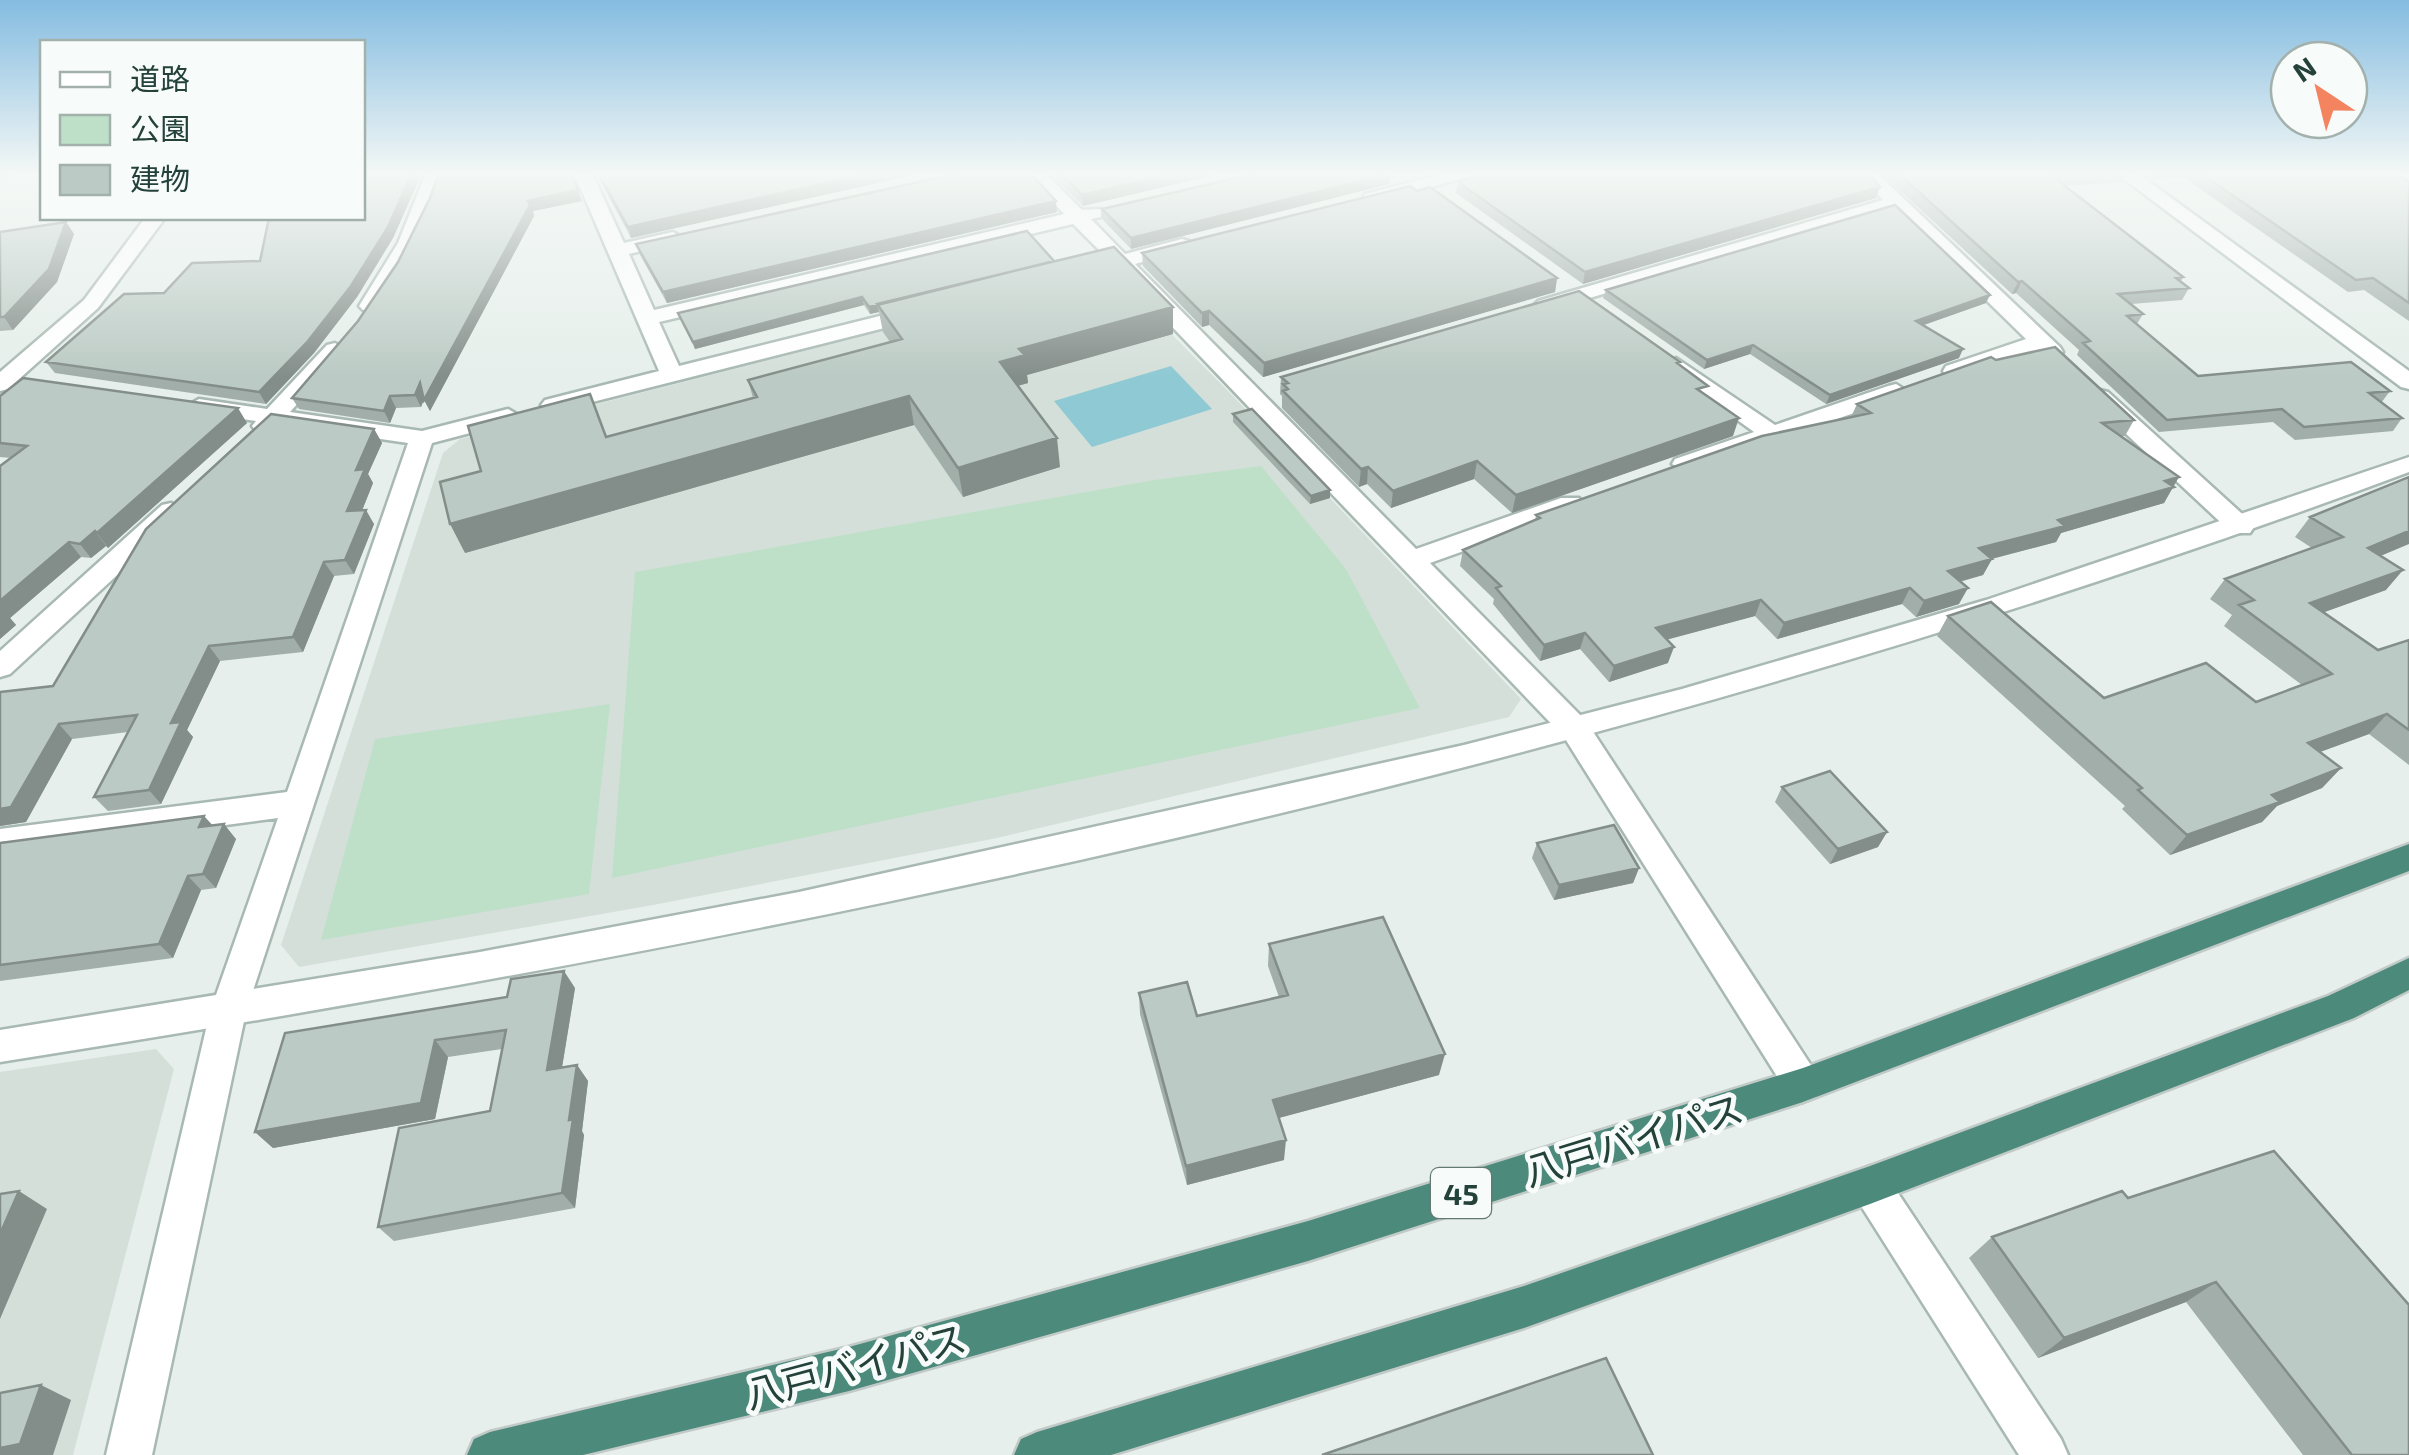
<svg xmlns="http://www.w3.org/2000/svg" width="2409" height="1455" viewBox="0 0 2409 1455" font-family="'Exo 2','Noto Sans JP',sans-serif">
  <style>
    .built { fill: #d4dfda }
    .green { fill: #bfe0c8 }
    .water { fill: #8ec9d4 }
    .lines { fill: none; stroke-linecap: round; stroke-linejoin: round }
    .minor-casing { stroke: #a8b8b2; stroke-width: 5 }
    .tertiary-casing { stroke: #a8b8b2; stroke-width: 5 }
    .trunk-casing { stroke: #c2cac8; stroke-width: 5 }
    .minor { fill: #fff; fill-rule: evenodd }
    .tertiary { fill: #fff; fill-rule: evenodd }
    .trunk { fill: #4c8a7c; fill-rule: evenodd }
    .wall { fill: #a1aea9 }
    .shaded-wall { fill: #838d89 }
    .building { fill: #bbcac4; stroke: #838d89; stroke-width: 2.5 }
    .labels { text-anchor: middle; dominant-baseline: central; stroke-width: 10; stroke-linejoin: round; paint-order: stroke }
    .shield { fill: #f7fbf9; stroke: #637a73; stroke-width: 2.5 }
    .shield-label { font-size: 30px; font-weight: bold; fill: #24423a }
    .near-street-label { font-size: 38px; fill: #24423a; stroke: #f7fbf9 }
  </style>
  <rect width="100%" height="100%" fill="#e6efeb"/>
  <path class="built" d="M1111,273L1233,396L1521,699L1509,717L997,838L653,905L299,967L281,945L443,453L460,439Z
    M156,1049L174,1069L73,1455H0V1072Z"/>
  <path class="green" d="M1261,466L1346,569L1420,708L612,878L635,572L1154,480Z
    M610,704L589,894L321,940L375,739Z"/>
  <path class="water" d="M1171,366L1212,409L1092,447L1054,401Z"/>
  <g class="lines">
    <defs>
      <path id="minor" d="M426,173H444L418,243L377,310H363L359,306L398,243Z
        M574,173H592L624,243L673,232L683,238L680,242L629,254L654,310L1064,214L1026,173H1045L1082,210L1101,209V217L1091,219L1125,254L1182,239L1189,241V249L1135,264L1416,549L1561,498H1579L1583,504L1579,510L1430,563L1586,721L1816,1073L1822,1085L1816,1097L1803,1102L1790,1097L1564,737L1116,268L1079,274V266L1107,258L1073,224L659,322L679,366L920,306L931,312L928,317L553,412L541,405L545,400L659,371Z
        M1448,173H1480L1372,204L1363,198L1365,194Z
        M1857,173H1877L2060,347L2063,352L2060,357H2044L2037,350L1962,376H1946L1943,371L1946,366L2026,339L1893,209L1552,309H1538L1534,305L1538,301L1883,200Z
        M335,343L346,350L290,412L422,431L508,409L520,416L516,421L432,443L246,1012L152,1455H106L210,1012L278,818L0,855V829L287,792L408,443L278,424L264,433L256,431L252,426L256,421L199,413L187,406L199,399L267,409L327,345Z
        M1676,358L1775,425L1888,386L1896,384L1907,391L1904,396L1684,471L1672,464L1675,459L1754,432L1668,370L1665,365Z
        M2100,390L2108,392L2250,521L2254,527L2250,533H2232L2092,402L2088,397Z
        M171,503L184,511L180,517L10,674L0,677V651L162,505Z
        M1870,1166L1884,1172L2061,1439L2068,1455H2019L1856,1198L1850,1185L1856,1172Z"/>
      <path id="tertiary" d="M2116,173H2137L2409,371V389L2401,387Z
        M145,218H165L98,308L8,389L0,391V372L84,300Z
        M2409,457V472C1632,762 817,934 0,1062V1030L480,952L799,892L1464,745L1682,689L1986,600Z"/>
      <path id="trunk" d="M2409,844V871L1803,1102L1308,1261L849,1391L583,1455H467L474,1439L490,1432L849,1347L1308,1221L1803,1068Z
        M2409,958V990L2354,1018L1870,1204L1524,1328L1111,1455H1014L1021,1439L1037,1432L1524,1286L1870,1166L2328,996Z"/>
    </defs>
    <use href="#minor" class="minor-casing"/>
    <use href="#tertiary" class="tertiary-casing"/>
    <use href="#trunk" class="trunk-casing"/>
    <use href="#minor" class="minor"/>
    <use href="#tertiary" class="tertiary"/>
    <use href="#trunk" class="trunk"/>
  </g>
  <path class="wall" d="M362,173H422L393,238L357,297L314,353L266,404L55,373L46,362L164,293L260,261Z
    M596,173H922L631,238Z
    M1050,173H1222L1083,206Z
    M1881,173H2126L2122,182L2065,186L2183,277L2181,281L2189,288L2182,300L2131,304L2143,314L2137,324L2198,376L2390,391L2381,403L2402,418L2393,431L2295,440L2273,422L2159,432L2077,355L2079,350L2016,293L2012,294Z
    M2143,173H2396L2409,182V321L2364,290L2348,292L2183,177L2152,180Z
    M1390,174L1389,184L1131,249L1103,220L1102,209Z
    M1458,182L1876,198L1583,284L1456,193Z
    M430,198L582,201L533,211L534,216L430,411L424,399L421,407L396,408L390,423L299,409L292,398L358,321L398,262Z
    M1057,212L667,303L640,255L636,244Z
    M66,222L74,234L57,282L13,330L0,331V232Z
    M1142,253L1557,278L1555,292L1263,377L1209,325L1202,327L1143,266Z
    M1054,261L1173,334L1027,375L1028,383L1018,386L1060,467L963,497L914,425L465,553L606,437L753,398L748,380L890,342L883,332L879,312L870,314L864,305L695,349L678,313Z
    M1606,290L1986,303L1924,325L1959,358L1826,404L1750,354L1704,369L1603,298Z
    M1679,365L1705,395L1733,436L1512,513L1474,479L1391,508L1367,484L1359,487L1282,408V396L1280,394L1281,377Z
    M0,396L247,423L108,548L106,546L91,558L81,557L10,618L16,625L0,639V466L11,458L0,457Z
    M1857,404L2134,420L2125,436H2121L2173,486L2164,503L2061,533L2056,542L1992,559L1983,575L1960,582L1959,604L1916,617L1902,604L1777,639L1755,616L1666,640L1668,663L1609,682L1580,649L1540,661L1493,604L1494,599L1460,566L1463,550L1535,521L1536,515L1851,417Z
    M1233,414L1330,498L1310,504L1233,422Z
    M374,429L382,443L368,474L373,483L362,510L374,524L354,574L334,576L303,652L220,661L187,730L193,737L161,804L108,811L94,797L128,732L72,739L26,822L0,826V692L53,686Z
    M2310,517L2381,556L2386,590L2324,612L2378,650L2409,640V765L2369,734L2320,752L2341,768L2322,788L2277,806L2262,822L2170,855L2122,809L2125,806L1937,636L1948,616L2104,698L2256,702L2302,685L2224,626L2232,615L2210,599L2225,579L2312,548L2295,537Z
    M1782,787L1887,832L1878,847L1830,864L1775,802Z
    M213,826L236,839L216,888L201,890L173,958L0,981V842Z
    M1537,843L1639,868L1633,883L1554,900L1532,858Z
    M1269,944L1439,1075L1279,1118L1284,1160L1187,1185L1140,1014L1139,993L1197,1016L1279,997L1268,966Z
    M575,988L562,1067L577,1065L588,1081L582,1131L584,1135L575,1208L394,1241L378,1227L490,1111L502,1049L448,1057L435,1119L273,1148L255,1132L507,997Z
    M2128,1198L2409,1455H2303L2186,1302L2038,1358L1969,1258L1992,1237Z"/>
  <path class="shaded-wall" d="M0,173H21L0,178Z
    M412,173H422L393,238L357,297L314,353L266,404L259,392Z
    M872,173H922L631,238L628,227Z
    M1177,173H1222L1083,206L1082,195Z
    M1390,174L1389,184L1131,249V238Z
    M1880,187L1876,198L1583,284L1585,272Z
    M578,190L582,201L533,211L534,216L430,411L424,400L528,201Z
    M1056,201L1057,212L667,303L663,292Z
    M66,222L74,234L57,282L13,330L4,317Z
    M1557,278L1555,292L1263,377L1264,363Z
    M2022,281L2016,293L2012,294L2018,282Z
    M1990,295L1986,303L1912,329L1916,321Z
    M862,297L864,305L695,349L693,342Z
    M877,305L879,312L870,314L869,307Z
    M1173,307V334L1027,375L1028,383L1003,390L1000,362L1019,349Z
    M1209,311V325L1202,327V313Z
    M1753,345L1750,354L1704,369L1707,360Z
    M1963,349L1959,358L1826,404L1830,395Z
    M420,383L426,394L421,407L415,395Z
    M390,396L396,408L390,423L384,411Z
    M909,396L914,425L465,553L450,524Z
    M238,408L247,423L108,548L97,533Z
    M1739,418L1733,436L1512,513L1516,495Z
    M374,429L382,443L368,474L373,483L356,526L347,511L356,470Z
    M1057,438L1060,467L963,497L958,468Z
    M1477,461L1474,479L1391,508L1393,491Z
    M1368,467L1367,484L1359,487L1361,469Z
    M2179,477L2164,503L2061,533L2056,542L1971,564L1979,548L2165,481Z
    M1330,490V498L1310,504L1311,496Z
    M366,510L374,524L354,574L345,560Z
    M95,531L106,546L91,558L80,544Z
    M2409,531V544L2352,568L2368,548Z
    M69,542L81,557L10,618L16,625L0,639V601Z
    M1992,559L1983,575L1939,587L1948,571Z
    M324,562L334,576L303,652L293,637Z
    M2403,570L2386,590L2294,623L2310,603Z
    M1910,588L1902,604L1777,639L1784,623Z
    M1968,588L1959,604L1916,617L1924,601Z
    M1761,600L1755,616L1650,644L1656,628Z
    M1585,633L1580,649L1540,661L1544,645Z
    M209,646L220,661L187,730L193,737L161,804L149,790L171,723Z
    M1674,647L1668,663L1609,682L1614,666Z
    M2387,714L2369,734L2290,763L2308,743Z
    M59,724L72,739L26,822L0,826V809Z
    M2341,768L2322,788L2277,806L2262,822L2170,855L2187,835L2272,795Z
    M204,816L217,830L199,827Z
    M224,824L236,839L216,888L203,874Z
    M1887,832L1878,847L1830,864L1838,849Z
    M1639,868L1633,883L1554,900L1559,885Z
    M188,876L201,890L173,958L159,944Z
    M564,971L575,988L559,1086L547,1070Z
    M435,1040L448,1057L435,1119L273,1148L255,1132Z
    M1445,1054L1439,1075L1271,1120L1273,1100Z
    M577,1065L588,1081L582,1131L584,1135L575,1208L562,1193L569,1120Z
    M1286,1140L1284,1160L1187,1185L1186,1166Z
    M19,1191L47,1209L0,1319V1234Z
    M2216,1282L2186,1302L2038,1358L2064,1338Z
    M41,1385L71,1400L53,1455H0V1448Z"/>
  <path class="building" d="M362,173H412L388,227L351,286L308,341L259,392L46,362L124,294L164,293L192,263L260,261L269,218H362Z
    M439,173H571L578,190L528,201L530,205L424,400L420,383L415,395L390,396L384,411L292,398L358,321L398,262L430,198Z
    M598,173H872L628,227Z
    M960,173H1030L1056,201L663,292L636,244Z
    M1060,173H1177L1082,195Z
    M1258,173L1390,174L1131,238L1102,209Z
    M1486,173H1868L1880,187L1585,272L1458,182Z
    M1898,173H2090L2052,176L2183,277L2176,278L2189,288L2118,294L2143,314L2127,316L2198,376L2351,362L2390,391L2369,393L2402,418L2304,427L2282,409L2167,420L2083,343L2090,341L2022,281L2018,282Z
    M2200,173H2396L2409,182V303L2373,278L2356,280Z
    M1410,186L1417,191L1430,187L1557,278L1264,363L1209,311L1202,313L1142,253Z
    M1895,205L1990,295L1916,321L1963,349L1830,395L1753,345L1707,360L1606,290Z
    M66,222L49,269L4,317H0V232Z
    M1027,231L1054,261L869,307L862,297L693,342L678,313Z
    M1114,247L1173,307L1019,349L1025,355L1000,362L1057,438L958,468L909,396L450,524L440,482L481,471L468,426L590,394L606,437L757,397L748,380L902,339L877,304Z
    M1579,291L1680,362L1677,363L1708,386L1697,389L1739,418L1516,495L1477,461L1393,491L1368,467L1361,469L1283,391L1288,389L1283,384L1288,383L1281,377Z
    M2055,347L2134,420L2102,423L2179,477L2165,481L2174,487L2058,520L2065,526L1979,548L1992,559L1948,571L1968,588L1924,601L1910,588L1784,623L1761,600L1656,628L1674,647L1614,666L1585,633L1544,645L1496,588L1501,586L1463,550L1540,518L1536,515L1762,436L1871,413L1857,404L1991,357L1996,360Z
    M23,378L238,408L97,533L95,531L80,544L69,542L0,601V466L27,446L0,443V396Z
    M1252,409L1330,490L1311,496L1233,414Z
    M271,414L374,429L356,470L365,469L347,511L366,510L345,560L324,562L293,637L209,646L171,723L181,722L149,790L94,797L137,715L59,724L11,807L0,809V692L53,686L146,529Z
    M2409,477V531L2368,548L2403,570L2310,603L2378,650L2409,640V730L2387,714L2308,743L2341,768L2272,795L2280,802L2187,835L2138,790L2142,788L1948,616L1991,602L2104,698L2206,663L2256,702L2332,674L2239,605L2254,600L2225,579L2343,537L2310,517Z
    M1830,771L1887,832L1838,849L1782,787Z
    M204,816L199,827L224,824L203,874L188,876L159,944L0,965V843Z
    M1614,825L1639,868L1559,885L1537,843Z
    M1383,917L1445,1054L1273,1100L1286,1140L1186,1166L1139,993L1187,982L1197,1016L1288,995L1269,944Z
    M564,971L547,1070L577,1065L569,1120L573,1119L562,1193L378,1227L399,1128L490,1111L506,1030L435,1040L421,1103L255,1132L285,1033L507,997L511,979Z
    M2274,1151L2409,1305V1455H2352L2216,1282L2064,1338L1992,1237L2122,1191L2128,1198Z
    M19,1191L0,1234V1194Z
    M1606,1358L1653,1455H1322Z
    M41,1385L20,1444L0,1448V1393Z"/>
  <linearGradient id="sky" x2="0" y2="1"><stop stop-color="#84bce0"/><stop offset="0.46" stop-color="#f4f8f6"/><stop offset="1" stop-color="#f4f8f6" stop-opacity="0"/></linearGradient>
  <rect width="2409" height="377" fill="url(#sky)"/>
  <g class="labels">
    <rect class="shield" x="1431" y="1168" width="60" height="50" rx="8"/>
    <g class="shield-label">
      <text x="1461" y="1193">45</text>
    </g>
    <g class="near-street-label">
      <text transform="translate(1633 1139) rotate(-17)">八戸バイパス</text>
      <text transform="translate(855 1365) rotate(-15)">八戸バイパス</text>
    </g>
  </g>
  <rect x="40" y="40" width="325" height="180" fill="#f7fbf9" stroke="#a3b1ad" stroke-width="2.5"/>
  <rect x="60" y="72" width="50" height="15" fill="#ffffff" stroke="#a3b1ad" stroke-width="2.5"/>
  <text x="130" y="90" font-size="30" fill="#24423a">道路</text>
  <rect x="60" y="115" width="50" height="30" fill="#bfe0c8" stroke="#a3b1ad" stroke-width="2.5"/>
  <text x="130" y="140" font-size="30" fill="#24423a">公園</text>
  <rect x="60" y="165" width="50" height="30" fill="#bbcac4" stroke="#a3b1ad" stroke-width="2.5"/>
  <text x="130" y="190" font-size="30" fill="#24423a">建物</text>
  <g transform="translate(2319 90) rotate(325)"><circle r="48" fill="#f7fbf9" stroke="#a3b1ad" stroke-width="2.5"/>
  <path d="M0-8L18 38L0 25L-18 38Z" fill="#f4845f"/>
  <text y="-15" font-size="28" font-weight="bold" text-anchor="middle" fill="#24423a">N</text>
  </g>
</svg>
